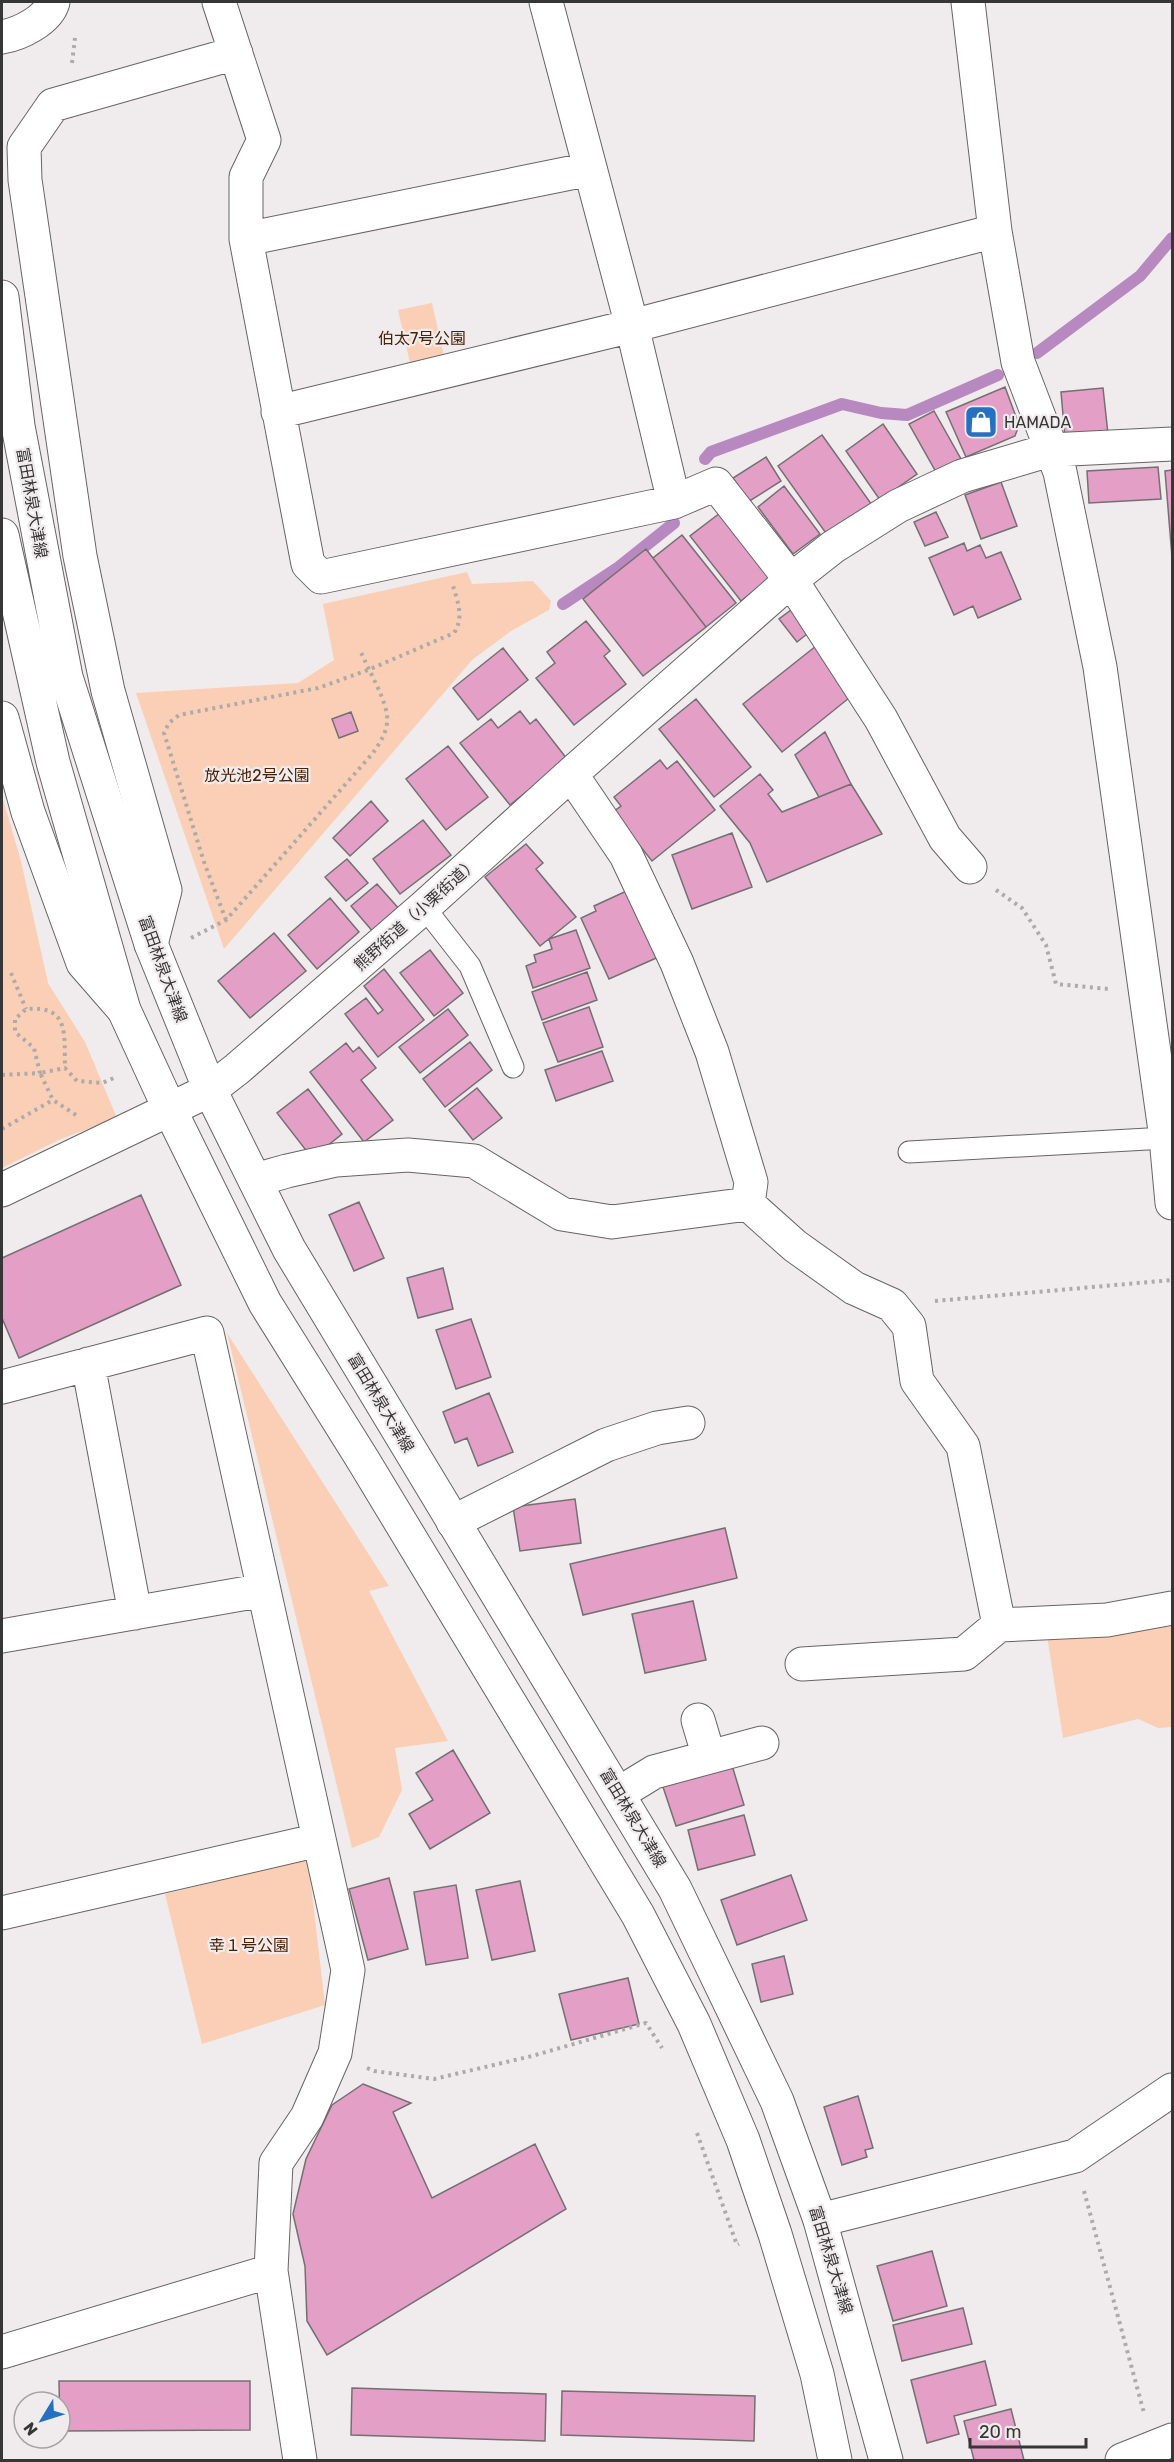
<svg xmlns="http://www.w3.org/2000/svg" width="1174" height="2462" viewBox="0 0 1174 2462" font-family="Rubik,'Noto Sans JP',sans-serif">
  <style>
    .green { fill: #facfb6 }
    .lines { fill: none; stroke-linecap: round; stroke-linejoin: round }
    .stream { stroke: #b889c0; stroke-width: 12 }
    .building { fill: #e39fc6; stroke: #747072; stroke-width: 1.5 }
    .service-casing { stroke: #686464; stroke-width: 23 }
    .minor-casing { stroke: #686464; stroke-width: 35 }
    .tertiary-casing { stroke: #686464; stroke-width: 35 }
    .primary-casing { stroke: #686464; stroke-width: 35 }
    .path { stroke: #adaaaa; stroke-width: 4; stroke-dasharray: 3 4.5; stroke-linecap: butt }
    .service { stroke: #fff; stroke-width: 21 }
    .minor { stroke: #fff; stroke-width: 33 }
    .tertiary { stroke: #fff; stroke-width: 33 }
    .primary { stroke: #fff; stroke-width: 33 }
    .labels { text-anchor: middle; dominant-baseline: central; stroke-width: 4.5; stroke-linejoin: round; paint-order: stroke }
    .park-label { font-size: 16px; fill: #4a2102; stroke: #f0ebec }
    .poi-label { font-size: 16px; fill: #373636; stroke: #f0ebec; text-anchor: start }
    .street-label { font-size: 16px; fill: #373636; stroke: #f0ebec }
  </style>
  <rect width="100%" height="100%" fill="#f0ebec"/>
  <path class="green" d="M432,303L444,356L410,363L398,310Z
    M467,572L472,584L533,581L551,601L549,610L511,631L472,660L224,949L136,693L298,683L334,660L323,604Z
    M2,796L21,861L48,983L85,1042L117,1118L61,1139L2,1168Z
    M227,1333L389,1586L369,1591L448,1741L395,1748L402,1790L379,1837L352,1848Z
    M1172,1621V1727L1158,1728L1138,1719L1063,1738L1046,1629Z
    M308,1859L325,2005L202,2044L165,1894Z"/>
  <g class="lines">
    <path class="stream" d="M1037,353L1140,276L1172,238
      M705,459L711,452L842,404L881,413L907,415L998,375
      M563,604L619,567L674,523"/>
  </g>
  <path class="building" d="M1005,387L1019,425L1015,436L966,457L946,412Z
    M1103,388L1108,434L1065,438L1061,392Z
    M934,411L961,459L936,472L909,424Z
    M883,424L917,474L880,500L846,451Z
    M822,435L872,505L828,536L778,466Z
    M766,457L781,481L748,502L733,478Z
    M1158,467L1161,499L1089,503L1087,471Z
    M1172,470V557L1165,471Z
    M1001,482L1017,526L981,539L965,495Z
    M784,486L820,534L793,554L758,507Z
    M936,512L948,537L925,546L914,522Z
    M720,513L770,578L741,601L690,536Z
    M682,535L736,603L706,627L653,558Z
    M964,543L967,551L980,545L986,558L1001,552L1021,599L978,618L973,606L954,615L929,558Z
    M646,549L706,627L643,676L583,599Z
    M799,604L817,626L797,642L779,619Z
    M586,621L610,651L604,656L626,684L574,725L536,678L555,663L547,652Z
    M816,646L854,694L782,752L743,704Z
    M503,648L528,680L478,720L453,688Z
    M696,699L751,767L714,797L659,729Z
    M520,711L530,724L536,719L567,759L510,805L460,743L491,719L498,728Z
    M351,712L358,731L339,738L332,719Z
    M825,732L851,784L819,797L795,755Z
    M448,746L488,797L446,830L406,779Z
    M660,760L667,769L677,761L715,810L652,861L613,812L621,806L614,797Z
    M760,774L773,790L768,794L782,812L851,784L882,834L767,882L750,843L720,806Z
    M371,801L388,821L350,856L333,838Z
    M423,820L451,855L400,894L373,859Z
    M732,833L752,887L692,909L672,855Z
    M526,844L543,863L536,869L576,917L540,946L485,877Z
    M347,859L368,883L346,901L325,877Z
    M377,884L400,910L374,933L351,906Z
    M633,888L663,955L609,979L581,918L596,911L594,906Z
    M330,898L359,932L317,969L288,935Z
    M576,930L590,968L533,988L526,966L536,962L534,955L552,949L549,939Z
    M274,933L306,971L250,1018L218,981Z
    M430,950L463,993L434,1016L400,973Z
    M384,969L424,1020L378,1057L345,1014L366,998L378,1014L383,1010L364,986Z
    M587,972L597,1000L542,1020L532,992Z
    M589,1007L603,1047L558,1062L543,1023Z
    M448,1009L468,1035L420,1073L399,1047Z
    M470,1042L492,1070L445,1107L423,1079Z
    M346,1043L353,1052L359,1047L376,1068L361,1080L393,1120L364,1142L310,1072Z
    M602,1051L613,1081L556,1101L545,1070Z
    M477,1088L502,1118L473,1140L449,1110Z
    M308,1089L342,1134L312,1158L277,1113Z
    M141,1195L181,1285L19,1358L2,1318V1258Z
    M359,1202L384,1258L354,1271L329,1215Z
    M443,1268L453,1309L418,1318L407,1278Z
    M471,1319L491,1377L456,1389L436,1330Z
    M489,1393L513,1452L478,1466L467,1438L455,1443L443,1412Z
    M575,1499L581,1543L520,1551L513,1507Z
    M725,1528L737,1578L583,1615L570,1564Z
    M693,1601L706,1660L645,1673L632,1614Z
    M453,1750L490,1813L430,1849L409,1814L433,1800L416,1773Z
    M731,1762L744,1805L676,1826L662,1784Z
    M744,1815L755,1855L698,1870L688,1830Z
    M791,1875L807,1920L737,1945L721,1900Z
    M389,1878L408,1949L368,1960L349,1889Z
    M520,1881L535,1951L492,1960L476,1890Z
    M456,1885L468,1958L426,1965L414,1892Z
    M784,1956L793,1994L761,2002L752,1964Z
    M628,1978L639,2024L571,2040L559,1994Z
    M363,2084L411,2103L393,2112L432,2198L535,2144L566,2209L327,2355L307,2321L305,2266L293,2214L306,2159L332,2105Z
    M858,2096L873,2148L865,2150L867,2157L842,2165L824,2107Z
    M932,2251L947,2306L893,2321L877,2266Z
    M963,2308L972,2344L902,2361L893,2325Z
    M985,2361L996,2405L954,2416L959,2434L927,2443L911,2380Z
    M59,2381H250V2430L60,2431Z
    M352,2388L546,2394L545,2441L351,2435Z
    M562,2391L755,2396L754,2441L561,2435Z
    M1011,2409L1024,2460H974L964,2421Z"/>
  <g class="lines">
    <defs>
      <path id="service" d="M424,907L470,966L513,1067
        M909,1152L1166,1138"/>
      <path id="minor" d="M219,2L264,140L246,177V239L308,564L321,577L674,502
        M546,2L632,326L674,502L716,484L791,580L881,719L945,838L970,867
        M968,2L995,231L1018,362L1060,472L1100,667L1166,1138L1172,1203
        M2,37C20,34 48,20 53,2
        M246,239L590,169
        M278,412L632,326L995,231
        M2,718L28,812L83,963L124,1010
        M571,774L626,855L677,963L712,1052L751,1182L748,1204
        M151,944L165,890L108,691L80,556L25,180L24,147L53,105L236,53
        M210,1090L237,1069L424,907L571,774L791,580L833,547L898,506L962,476L1050,450L1172,444
        M255,1180L287,1171L336,1160L408,1155L474,1161L562,1214L612,1222L748,1204L795,1246L854,1288L892,1305L909,1326L917,1381L963,1446L999,1625L1107,1620L1172,1608
        M88,1364L135,1613
        M2,1387L207,1333L348,1970L335,2053L307,2117L276,2163L271,2271L300,2460
        M453,1522L606,1445L657,1428L688,1423
        M2,1636L264,1590
        M802,1664L964,1654L999,1625
        M698,1720L709,1757
        M618,1794L654,1772L762,1743
        M2,1913L319,1840
        M820,2220L1075,2156L1172,2090
        M2,2352L271,2271
        M1122,2460L1172,2440"/>
      <path id="tertiary" d="M2,1190L210,1090"/>
      <path id="primary" d="M2,297L18,426L66,677L151,944L210,1090L289,1249L675,1889L777,2101L820,2220L886,2460
        M2,535L53,762L124,1010L170,1110L265,1303L363,1460L638,1915L694,2024L743,2140L775,2234L817,2374L835,2460"/>
    </defs>
    <use href="#service" class="service-casing"/>
    <use href="#minor" class="minor-casing"/>
    <use href="#tertiary" class="tertiary-casing"/>
    <use href="#primary" class="primary-casing"/>
    <path class="path" d="M72,63L75,38
      M996,890L1022,908L1046,945L1056,984L1109,989
      M226,920L204,862L164,733L169,723L179,715L318,688L368,670L454,633C464,618 458,602 453,586
      M191,938L226,920L373,753C379,744 386,734 387,723C390,705 368,670 361,652
      M11,973L26,1009
      M2,1075L40,1073L34,1048L15,1032V1019L26,1009C70,1005 64,1034 65,1068
      M76,1115L53,1100L40,1073L65,1068L77,1081L102,1083L114,1078
      M2,1129L53,1100
      M935,1301L1172,1280
      M367,2068L374,2071L434,2079L532,2056L646,2023L662,2048
      M697,2133L737,2245L739,2244
      M1084,2191L1144,2413"/>
    <use href="#service" class="service"/>
    <use href="#minor" class="minor"/>
    <use href="#tertiary" class="tertiary"/>
    <use href="#primary" class="primary"/>
  </g>
  <defs>
    <symbol id="shop-square" viewBox="-11 -11 22 22"><rect x="-9" y="-9" width="18" height="18" rx="4" fill="#2570c0" stroke="#f0ebec"/><path d="M-5-2.5h2.3a2.7 3.5 0 0 1 5.4 0H5L5.5 6h-11ZM-1.5-2.5h3a1.5 2.3 0 0 0-3 0Z" fill="#fff"/></symbol>
  </defs>
  <g fill-rule="evenodd">
    <use href="#shop-square" x="962" y="403" width="38" height="38"/>
  </g>
  <g class="labels">
    <g class="park-label">
      <text x="422" y="338">伯太7号公園</text>
      <text x="257" y="775">放光池2号公園</text>
      <text x="249" y="1945">幸１号公園</text>
    </g>
    <g class="poi-label">
      <text x="1004" y="422">HAMADA</text>
    </g>
    <g class="street-label">
      <text transform="translate(32 503) rotate(80)">富田林泉大津線</text>
      <text transform="translate(416 914) rotate(-42)">熊野街道（小栗街道）</text>
      <text transform="translate(163 969) rotate(70)">富田林泉大津線</text>
      <text transform="translate(381 1403) rotate(59)">富田林泉大津線</text>
      <text transform="translate(633 1818) rotate(59)">富田林泉大津線</text>
      <text transform="translate(831 2260) rotate(73)">富田林泉大津線</text>
    </g>
  </g>
  <rect width="1174" height="2462" fill="none" stroke="#373636" stroke-width="6"/>
  <g transform="translate(42 2420) rotate(232)"><circle r="28" fill="#f0ebec" stroke="#a6a3a3" stroke-width="1.5"/>
  <path d="M0-4.5L10 22L0 15L-10 22Z" fill="#2570c0"/>
  <text y="-9" font-size="16" font-weight="bold" text-anchor="middle" fill="#373636">N</text>
  </g>
  <path d="M970 2438v9h116v-9" fill="none" stroke="#373636" stroke-width="3"/>
  <text x="979" y="2438" font-size="18" fill="#373636" stroke="#f0ebec" stroke-width="4.5" paint-order="stroke">20 m</text>
</svg>
